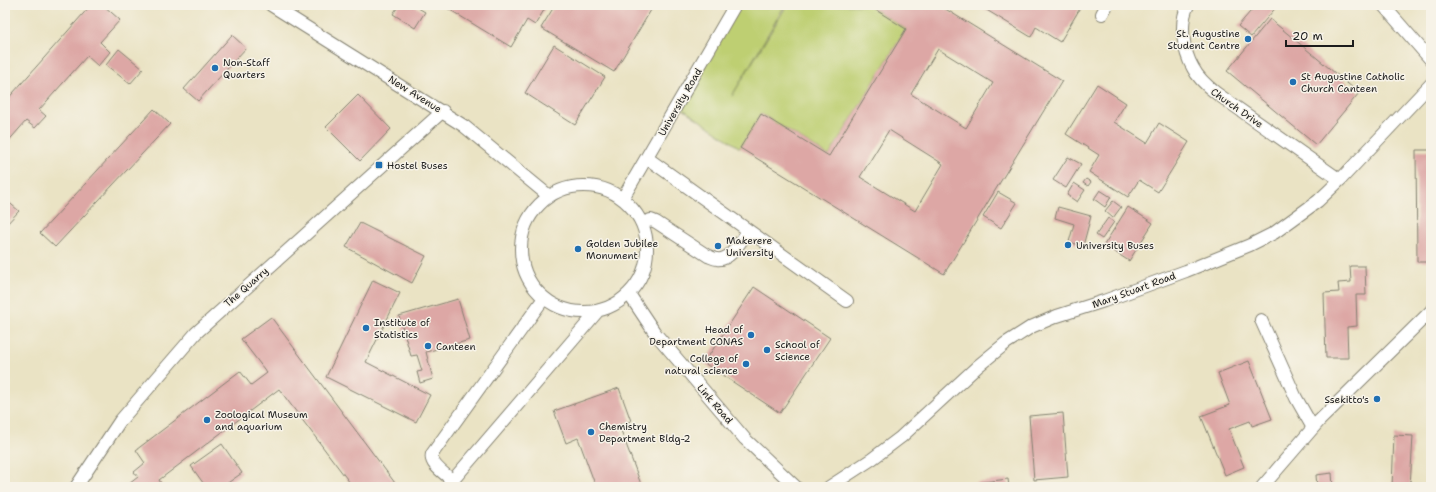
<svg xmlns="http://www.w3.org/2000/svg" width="1436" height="492" viewBox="0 0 1436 492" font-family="'Shantell Sans',sans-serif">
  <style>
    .green { fill: #becf72; stroke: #6d7647 }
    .building { fill: #dda7a5; fill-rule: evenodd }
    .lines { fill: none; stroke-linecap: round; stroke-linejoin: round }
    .service-casing { stroke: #838070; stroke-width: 14 }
    .service { stroke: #fff; stroke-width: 12 }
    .poi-dot { fill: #1f6fb2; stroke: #f7f3e8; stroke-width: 1.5 }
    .labels { text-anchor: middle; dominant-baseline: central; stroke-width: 3; stroke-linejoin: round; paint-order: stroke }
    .poi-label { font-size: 10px; fill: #1c1c1c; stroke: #f7f3e8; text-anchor: start }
    .street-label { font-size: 10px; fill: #1c1c1c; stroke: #f7f3e8 }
  </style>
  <rect width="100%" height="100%" fill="#f7f3e8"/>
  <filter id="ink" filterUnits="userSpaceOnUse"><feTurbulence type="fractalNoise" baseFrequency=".025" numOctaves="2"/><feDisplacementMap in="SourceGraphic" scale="8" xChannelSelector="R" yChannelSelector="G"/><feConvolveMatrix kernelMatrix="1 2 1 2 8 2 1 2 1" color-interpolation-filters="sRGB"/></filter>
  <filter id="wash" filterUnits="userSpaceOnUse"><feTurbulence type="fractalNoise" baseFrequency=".012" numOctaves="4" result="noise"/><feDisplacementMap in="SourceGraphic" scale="16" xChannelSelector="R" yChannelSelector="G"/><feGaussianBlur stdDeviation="0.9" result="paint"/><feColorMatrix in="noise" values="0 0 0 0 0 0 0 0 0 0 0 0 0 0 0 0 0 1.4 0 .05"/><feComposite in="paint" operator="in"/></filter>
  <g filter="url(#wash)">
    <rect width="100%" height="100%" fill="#eae3c4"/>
    <path class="green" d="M736,5H785L732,96L787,5H868L906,29L829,156L761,114L740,148L677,105Z"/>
    <g id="blocks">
      <path class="building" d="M91,5H103L120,20L100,42L110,52L98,66L87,56L39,110L46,116L35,128L26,121L5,145V102Z
        M399,5H413L425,12L415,28L393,14Z
        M442,5H547L535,25L527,20L511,47Z
        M555,5H654L614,72L541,28Z
        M868,5H939L1062,81L944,274L740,148L761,114L829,156L906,29ZM938,49L993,83L966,128L911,94ZM889,130L943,164L915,211L860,177Z
        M980,5H1082L1060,42L1036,27L1031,37L980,6Z
        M1256,5H1278L1251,37L1238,26Z
        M1270,19L1359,93L1316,145L1227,71Z
        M232,35L246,48L198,101L184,89Z
        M554,45L605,77L575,125L525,93Z
        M119,49L143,69L130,84L106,65Z
        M1097,84L1126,103L1114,122L1147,143L1159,123L1189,142L1158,192L1139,180L1128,197L1089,172L1099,155L1066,134Z
        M358,95L391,129L360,161L326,127Z
        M154,109L170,124L55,247L40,233Z
        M1416,150H1431V262H1417Z
        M1068,157L1081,164L1066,188L1053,180Z
        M1086,179L1091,182L1088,186L1083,183Z
        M1074,183L1085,190L1077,202L1067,195Z
        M1100,190L1111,197L1105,207L1094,199Z
        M998,192L1017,203L1001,228L983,217Z
        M5,199L19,211L5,226Z
        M1113,201L1121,207L1113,218L1105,211Z
        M1058,207L1091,216L1083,246L1069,242L1074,224L1055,218Z
        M1128,207L1153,223L1129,261L1104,245Z
        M1108,218L1114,222L1102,239L1096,235Z
        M360,223L426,256L412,283L346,247Z
        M1350,266H1365L1366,295H1356L1357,326L1347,327L1348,358H1326L1324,293L1339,292L1338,283L1351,282Z
        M373,280L400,293L366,362L430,395L416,422L326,377Z
        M754,287L830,338L780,413L704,363Z
        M458,299L470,340L426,352L433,379L420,383L417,372L422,371L417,355L411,356L399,316Z
        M271,317L398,487H353L279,389L159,480L162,485L160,487H125L138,477L134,472L145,463L136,450L240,371L251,385L267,373L241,339Z
        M1249,361L1272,419L1252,426L1250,421L1229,429L1244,467L1225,475L1201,416L1230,405L1218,373Z
        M619,388L631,421L619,425L642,487H596L578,438L566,443L554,411Z
        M1063,413L1068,477L1034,480L1029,416Z
        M1394,435L1413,436L1410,487H1392Z
        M222,444L242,473L222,487H206L191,466Z
        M1332,473L1333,487H1317L1316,475Z
        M1008,479L1009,487H975V483Z"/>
    </g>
  </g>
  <g filter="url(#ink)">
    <use href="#blocks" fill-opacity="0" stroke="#838070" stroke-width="1"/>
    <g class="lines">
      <defs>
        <path id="service" d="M271,5L464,126L549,196
          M1188,5C1179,23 1183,51 1193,68C1198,78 1207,86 1216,93L1340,180
          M1383,5L1431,60
          M1102,14L1107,5
          M647,158L847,301
          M521 249a63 63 0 1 1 126 0a63 63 0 1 1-126 0Z
          M623,198L735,5
          M642,223L651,220L656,222L708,256C711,257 714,259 717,259C731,261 741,240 748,231
          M629,294L655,333L745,439L796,487
          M1261,320L1296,398L1313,428
          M453,481C446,474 429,465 432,454L544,298
          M76,487L120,421L196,333L443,111
          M447,487L597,312
          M829,487L872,459L901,437L978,366L1006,343L1031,327L1057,316L1104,301L1186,271L1250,245L1274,233L1318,201L1340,180L1431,84
          M1262,487L1319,421L1431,311"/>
      </defs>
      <use href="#service" class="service-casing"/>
      <use href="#service" class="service"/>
    </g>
  </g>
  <g class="poi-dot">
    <circle cx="1248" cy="39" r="4"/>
    <circle cx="215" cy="68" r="4"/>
    <circle cx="1293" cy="82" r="4"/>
    <rect x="375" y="161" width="8" height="8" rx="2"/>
    <circle cx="1068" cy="245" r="4"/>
    <circle cx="718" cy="246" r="4"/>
    <circle cx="578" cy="249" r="4"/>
    <circle cx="366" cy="328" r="4"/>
    <circle cx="751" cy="335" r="4"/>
    <circle cx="428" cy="346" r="4"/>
    <circle cx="767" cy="350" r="4"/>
    <circle cx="746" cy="364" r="4"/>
    <circle cx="1377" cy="399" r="4"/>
    <circle cx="207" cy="420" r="4"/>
    <circle cx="591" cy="432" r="4"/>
  </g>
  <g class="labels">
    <g class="poi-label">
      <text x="1240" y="33" text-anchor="end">St. Augustine<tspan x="1240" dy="12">Student Centre</tspan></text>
      <text x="223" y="62">Non-Staff<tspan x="223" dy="12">Quarters</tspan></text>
      <text x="1301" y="76">St Augustine Catholic<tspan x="1301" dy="12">Church Canteen</tspan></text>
      <text x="387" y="165">Hostel Buses</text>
      <text x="726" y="240">Makerere<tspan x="726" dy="12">University</tspan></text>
      <text x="586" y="243">Golden Jubilee<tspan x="586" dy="12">Monument</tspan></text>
      <text x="1076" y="245">University Buses</text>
      <text x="374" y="322">Institute of<tspan x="374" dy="12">Statistics</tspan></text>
      <text x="743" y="329" text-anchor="end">Head of<tspan x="743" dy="12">Department CONAS</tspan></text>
      <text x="775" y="344">School of<tspan x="775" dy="12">Science</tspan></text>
      <text x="436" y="346">Canteen</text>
      <text x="738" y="358" text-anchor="end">College of<tspan x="738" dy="12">natural science</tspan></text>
      <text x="1369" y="399" text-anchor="end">Ssekitto's</text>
      <text x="215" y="414">Zoological Museum<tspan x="215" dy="12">and aquarium</tspan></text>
      <text x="599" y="426">Chemistry<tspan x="599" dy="12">Department Bldg-2</tspan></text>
    </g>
    <g class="street-label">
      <text transform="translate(415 94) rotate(32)">New Avenue</text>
      <text transform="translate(680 102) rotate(-60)">University Road</text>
      <text transform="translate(1237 108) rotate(35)">Church Drive</text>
      <text transform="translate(246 287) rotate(-41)">The Quarry</text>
      <text transform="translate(1134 290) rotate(-20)">Mary Stuart Road</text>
      <text transform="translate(715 404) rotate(49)">Link Road</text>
    </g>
  </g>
  <rect width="1436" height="492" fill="none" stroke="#f7f3e8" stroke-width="20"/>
  <path d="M1286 40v6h67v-6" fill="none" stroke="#1c1c1c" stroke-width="2"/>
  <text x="1292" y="40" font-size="12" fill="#1c1c1c" stroke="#f7f3e8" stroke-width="3" paint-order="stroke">20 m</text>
</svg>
